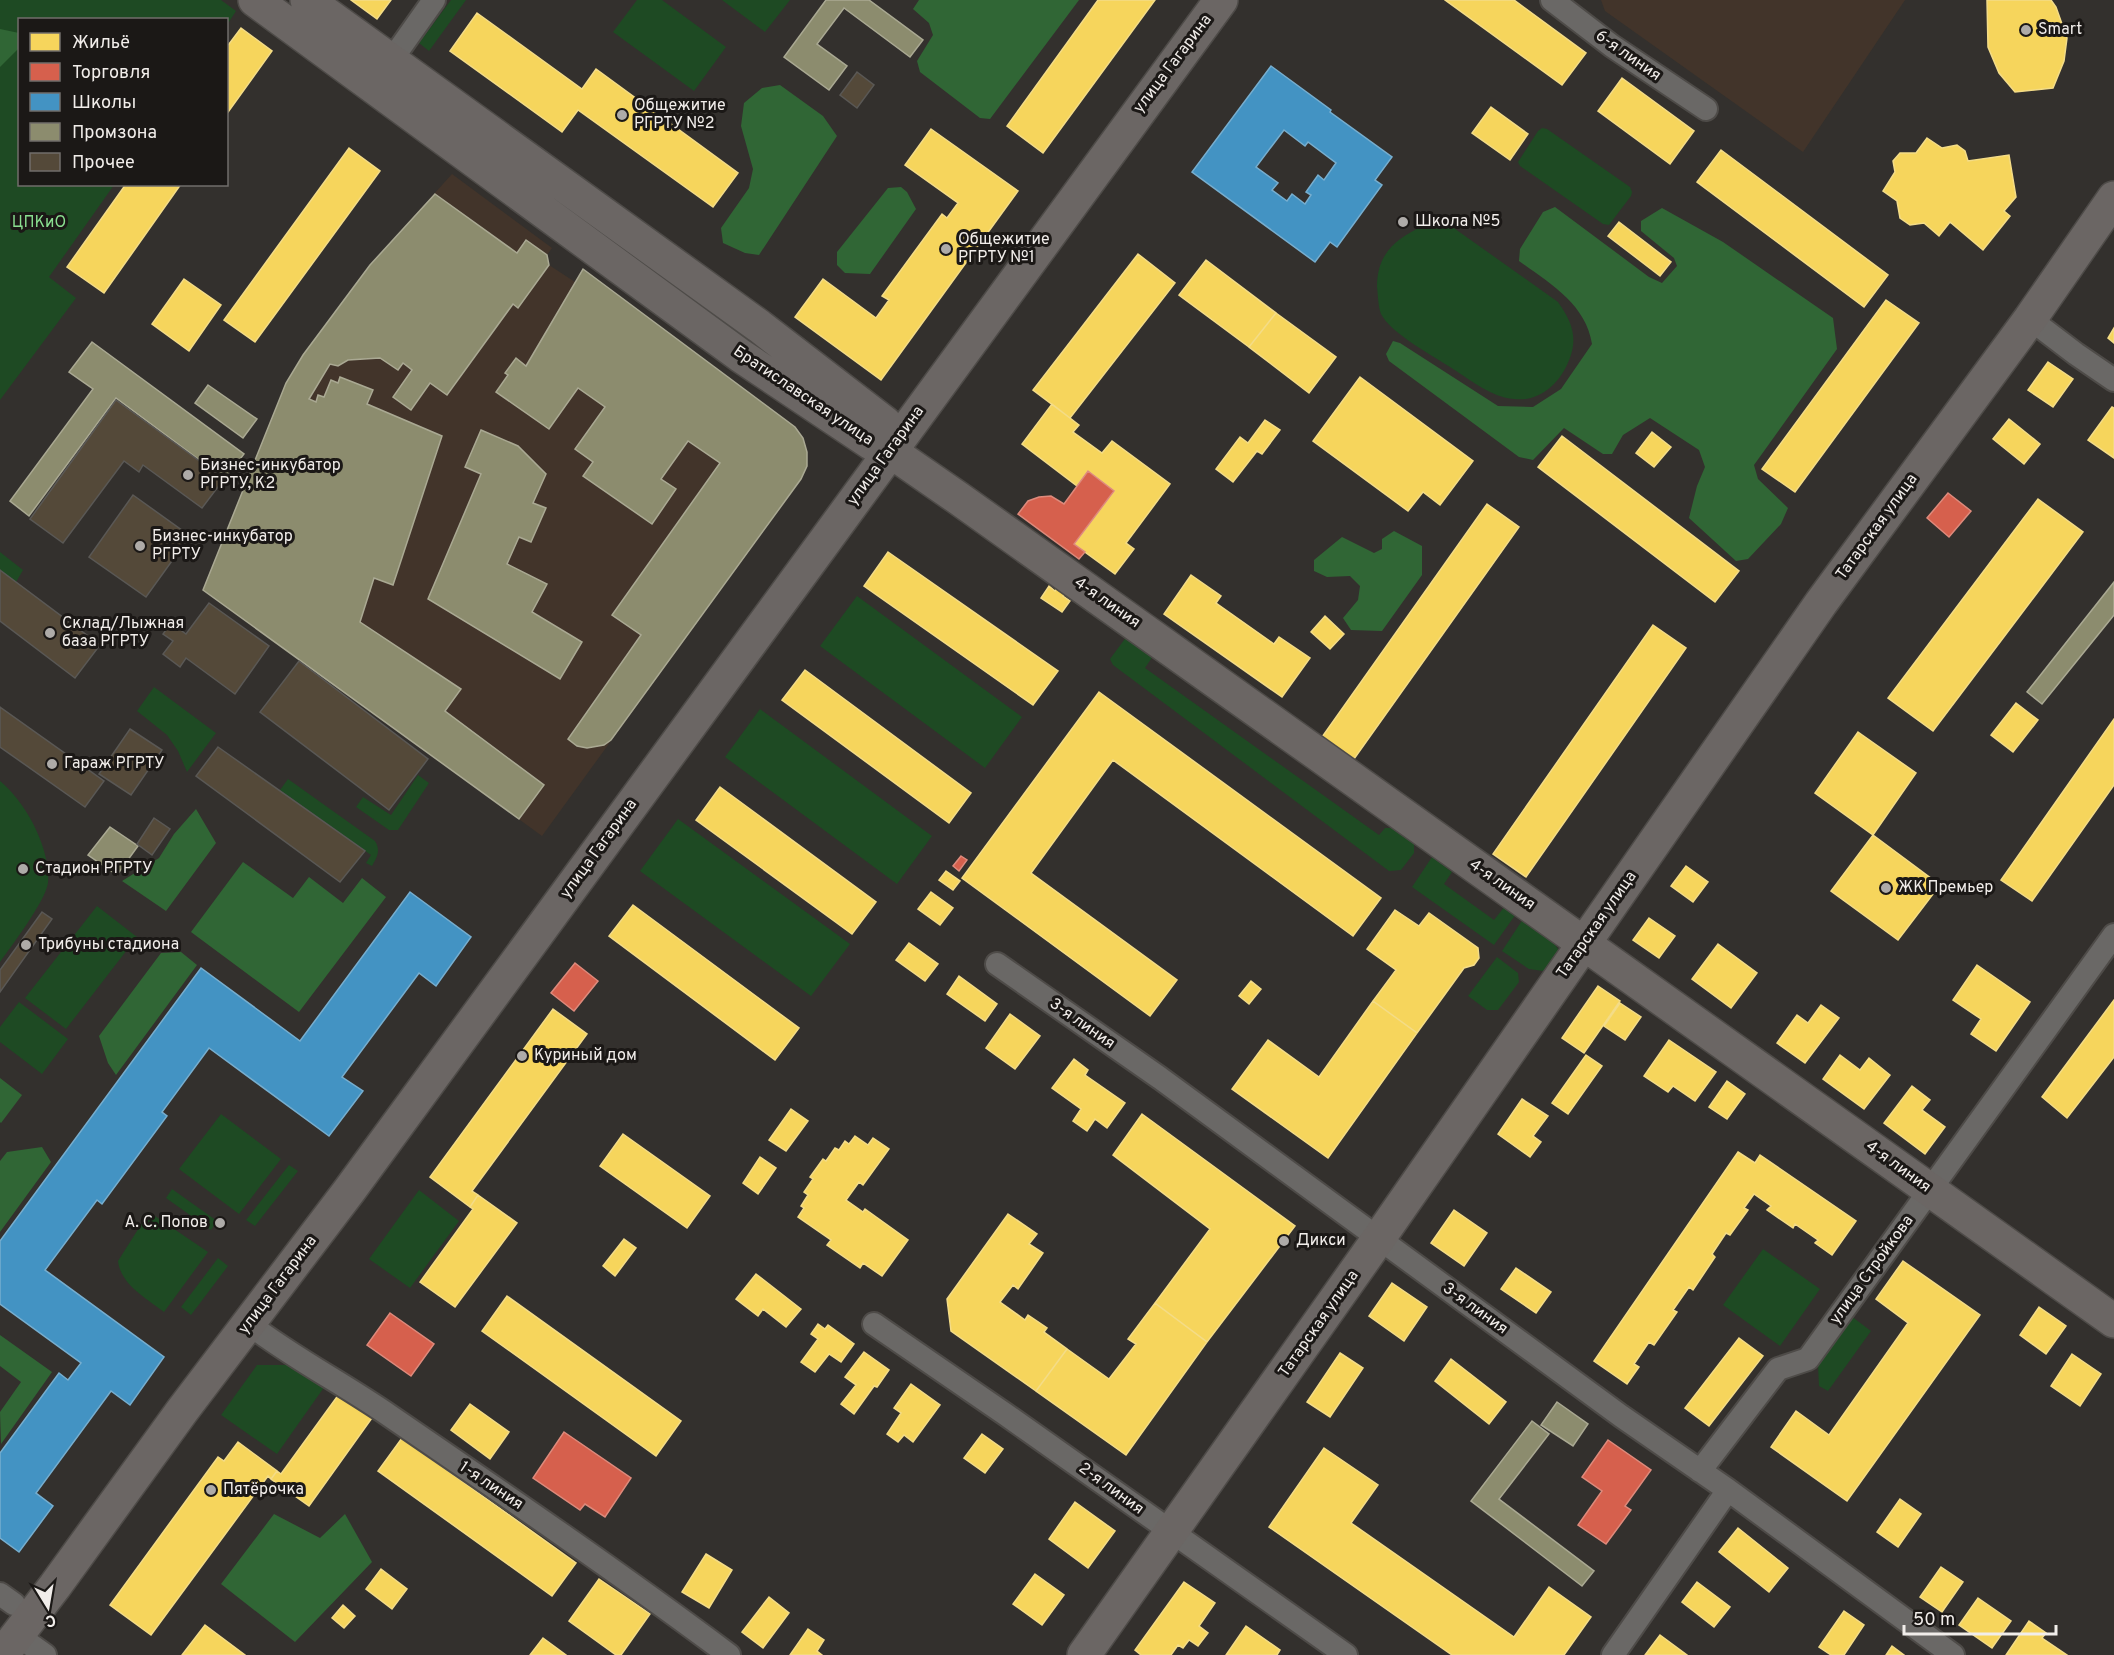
<svg xmlns="http://www.w3.org/2000/svg" width="2114" height="1655" viewBox="0 0 2114 1655" font-family="Overpass,sans-serif">
  <style>
    .industrial { fill: #42342a }
    .green { fill: #1e4a23 }
    .forest { fill: #306635 }
    .homes { fill: #f6d55c; stroke: #f4dc87; stroke-width: 1.5 }
    .shops { fill: #d6604d; stroke: #de8a7c; stroke-width: 1.5 }
    .schools { fill: #4393c3; stroke: #77aecf; stroke-width: 1.5; fill-rule: evenodd }
    .industry { fill: #8c8c6e; stroke: #aaa993; stroke-width: 1.5 }
    .building { fill: #544939; stroke: #5a5855; stroke-width: 1.5 }
    .lines { fill: none; stroke-linecap: round; stroke-linejoin: round }
    .street-casing { stroke: #4e4b48; stroke-width: 26 }
    .secondary-casing { stroke: #4e4b48; stroke-width: 36 }
    .street { stroke: #6a6866; stroke-width: 22 }
    .secondary { stroke: #6b6664; stroke-width: 33 }
    .poi-dot { fill: #aeaba8; stroke: #1b1816; stroke-width: 2 }
    .labels { text-anchor: middle; dominant-baseline: central; stroke-width: 6; stroke-linejoin: round; paint-order: stroke }
    .poi-label { font-size: 16px; fill: #f1edea; stroke: #1b1816; text-anchor: start }
    .street-label { font-size: 16px; fill: #f1edea; stroke: #1b1816 }
    .park-label { font-size: 16px; fill: #8adf90; stroke: #1b1816 }
  </style>
  <rect width="100%" height="100%" fill="#33302d"/>
  <path class="industrial" d="M1601,0H1905L1803,152L1605,11Z
    M452,174L552,248L547,255L549,265L575,282L583,269L807,452V466L801,479L542,836L203,590L286,383L303,355L370,265Z"/>
  <path class="green" d="M0,0H221L236,11L227,25L226,20H20V184L114,185L49,277L76,298L0,400Z
    M451,0H466L429,51L419,43Z
    M637,0H662L726,47L694,91L613,32Z
    M722,0H790L765,32Z
    M1542,128L1547,129L1630,187L1632,192L1631,196L1609,225L1603,224L1520,166L1518,162L1538,131Z
    M1423,226H1451L1558,302C1573,323 1579,340 1567,365C1557,386 1538,402 1514,399C1491,397 1472,381 1453,369C1435,357 1390,333 1381,314C1378,306 1378,294 1377,287C1377,254 1395,239 1423,226Z
    M0,552L23,570L16,582L0,570Z
    M857,596L1022,717L985,768L820,646Z
    M1127,636L1153,656L1145,668L1379,835L1385,828H1394L1414,842V853L1401,870L1389,871L1113,665L1110,659Z
    M154,687L216,733L187,772L178,751L167,735L137,711Z
    M760,709L932,836L897,884L725,757Z
    M418,775L429,783L398,830H389L356,807L363,797L391,815Z
    M288,779L375,841C381,851 377,857 372,866L366,863L371,855L280,790Z
    M0,781C26,802 51,849 48,883C45,902 12,945 0,962Z
    M678,819L850,944L811,996L640,871Z
    M1432,857L1452,872L1444,884L1494,920L1505,906L1516,914L1494,945L1412,887Z
    M97,906L137,937L66,1029L25,998Z
    M1523,919L1550,937L1558,949L1555,963L1543,971L1529,969L1502,951Z
    M1497,957L1518,973L1519,982L1498,1010H1487L1468,996Z
    M19,1002L68,1039L42,1074L0,1042V1027Z
    M221,1114L281,1159L239,1214L179,1169Z
    M289,1165L298,1171L255,1226L246,1220Z
    M172,1189L217,1221L211,1230L166,1198Z
    M419,1190L459,1221L410,1288L369,1259Z
    M149,1212L208,1252L164,1312C146,1298 121,1285 118,1261Z
    M1763,1249L1820,1289L1780,1346L1723,1305Z
    M218,1258L228,1266L191,1315L181,1307Z
    M1851,1316L1871,1331L1828,1391L1819,1386L1818,1365Z
    M257,1365H296L325,1386L277,1454L221,1415Z"/>
  <path class="forest" d="M919,0H1079L990,119L980,118L920,72L917,61L933,35L929,23L913,9Z
    M0,29L19,33L20,47L0,67Z
    M780,85L823,116L837,136L759,255L745,253L723,243L721,228L749,188L753,169L741,126L744,103L762,88Z
    M901,187L907,192L916,209L870,274L845,273L837,265V252L888,188Z
    M1555,207L1649,277L1662,283L1677,266L1674,258L1641,231V221L1662,208L1723,242L1833,318L1837,349L1754,465L1758,479L1788,508L1781,524L1748,559L1736,561L1689,518L1697,486L1705,467L1699,450L1650,418L1623,435L1612,454H1603L1564,428L1533,460L1519,457L1389,361L1386,354L1393,341L1400,343L1498,406L1533,407L1561,389L1592,344C1586,304 1549,283 1519,261L1520,249L1543,212Z
    M1394,531L1422,546V575L1382,631L1351,630L1343,618L1358,600L1360,586L1350,576L1327,577L1314,571V560L1342,537L1374,553L1382,549V539Z
    M196,809L216,843L166,911L122,881L159,858L174,834Z
    M243,862L293,898L309,877L343,903L362,878L386,897L299,1012L191,932Z
    M181,952L197,965L116,1075L108,1063L99,1036L161,953Z
    M0,1078L22,1095L1,1123L0,1122Z
    M42,1147L51,1162L0,1232V1161L7,1152Z
    M0,1335L52,1372L1,1444L0,1412L21,1382L0,1366Z
    M274,1514L320,1538L345,1514L372,1562L295,1642L221,1584Z"/>
  <path class="homes" d="M351,0H391L377,19Z
    M1098,0H1155L1043,153L1007,126Z
    M1445,0H1514L1586,53L1562,85Z
    M1987,0H2051L2056,7L2067,38L2064,61L2053,88L2015,92L1999,73L1988,47Z
    M477,13L582,89L596,69L738,173L713,207L578,110L562,132L450,51Z
    M241,28L272,51L226,115V48Z
    M1622,78L1694,131L1670,164L1598,111Z
    M1491,107L1528,134L1510,160L1472,133Z
    M931,129L1018,191L881,380L795,317L823,279L876,318L889,300L882,296L942,214L947,218L958,203L905,165Z
    M1927,138L1942,148L1957,145L1965,151L1968,161L2009,155L2016,197L2004,211L2010,216L1983,250L1950,222L1939,236L1924,223L1910,225L1900,218L1897,201L1883,191L1895,172L1893,161L1900,153H1916Z
    M349,148L380,171L255,342L224,320Z
    M1721,150L1888,275L1864,307L1697,182Z
    M126,184H181L104,293L67,267Z
    M1619,222L1671,262L1660,276L1608,236Z
    M1138,254L1175,283L1070,418L1033,390Z
    M1206,260L1276,313L1249,347L1179,295Z
    M184,279L221,305L189,351L152,324Z
    M1886,300L1919,323L1795,492L1762,469Z
    M1276,313L1336,357L1309,393L1249,347Z
    M2114,328V343L2108,338Z
    M2048,362L2073,379L2053,407L2028,390Z
    M1360,377L1473,461L1440,505L1423,492L1408,511L1313,441Z
    M1052,404L1079,425L1073,432L1102,453L1112,441L1170,484L1126,543L1134,549L1115,574L1074,544L1114,491L1088,471L1077,486L1022,444Z
    M2112,407L2114,408V458L2088,440Z
    M2009,419L2040,444L2024,464L1993,439Z
    M1265,420L1280,430L1262,454L1257,451L1233,482L1216,469L1240,437L1248,443Z
    M1652,432L1671,447L1654,467L1636,453Z
    M1562,436L1739,571L1715,602L1538,467Z
    M2038,499L2083,532L1933,731L1888,698Z
    M1487,504L1519,527L1354,759L1322,737Z
    M888,552L1058,671L1033,705L864,586Z
    M1191,575L1221,596L1216,603L1274,644L1279,637L1310,658L1282,697L1164,614Z
    M1049,586L1055,591L1057,588L1065,593L1063,596L1070,601L1062,612L1041,598Z
    M1325,616L1344,634L1330,649L1311,632Z
    M1653,625L1686,648L1526,877L1493,854Z
    M805,670L971,793L949,823L782,700Z
    M1099,692L1381,898L1353,936L1113,760L1031,873L1177,980L1150,1016L962,878Z
    M2016,703L2038,720L2013,752L1991,735Z
    M2114,719V785L2032,901L2001,880Z
    M1858,732L1916,773L1873,835L1815,793Z
    M720,787L876,902L852,934L696,820Z
    M1873,835L1940,885L1898,940L1831,891Z
    M1686,866L1708,882L1693,902L1671,886Z
    M946,871L960,881L953,890L939,880Z
    M931,892L953,908L940,925L918,909Z
    M633,905L799,1028L775,1060L609,936Z
    M1395,910L1419,926L1429,913L1478,948L1479,958L1474,965L1464,968L1417,1033L1373,1001L1396,970L1367,949Z
    M1649,918L1675,936L1659,958L1633,940Z
    M909,943L938,964L925,981L896,960Z
    M1718,944L1757,973L1731,1008L1692,979Z
    M1977,965L2030,1002L1996,1051L1971,1034L1981,1019L1953,1000Z
    M959,976L997,1004L985,1021L947,994Z
    M1251,981L1261,989L1249,1004L1239,996Z
    M1598,986L1620,1001L1584,1053L1562,1038Z
    M2114,1000V1057L2067,1118L2042,1097Z
    M1373,1001L1417,1033L1328,1158L1232,1089L1268,1040L1319,1077Z
    M1620,1003L1641,1017L1625,1040L1604,1026Z
    M1821,1005L1839,1018L1805,1063L1777,1043L1797,1015L1808,1023Z
    M553,1009L587,1034L472,1191L478,1195L470,1207L430,1177Z
    M1010,1014L1040,1036L1015,1069L986,1048Z
    M1669,1040L1716,1072L1695,1101L1673,1086L1668,1092L1644,1076Z
    M1586,1055L1602,1066L1568,1114L1552,1103Z
    M1840,1055L1860,1070L1869,1058L1890,1075L1864,1109L1823,1079Z
    M1074,1059L1088,1070L1085,1075L1125,1103L1107,1128L1095,1119L1087,1131L1073,1121L1081,1109L1052,1088Z
    M1727,1081L1745,1094L1727,1119L1709,1107Z
    M1912,1086L1930,1100L1922,1110L1945,1127L1925,1154L1884,1123Z
    M1522,1099L1548,1116L1533,1136L1541,1142L1530,1157L1498,1134Z
    M791,1109L808,1121L786,1151L769,1140Z
    M1142,1114L1295,1226L1207,1342L1155,1303L1210,1229L1113,1155Z
    M623,1134L710,1196L687,1228L600,1166Z
    M855,1136L868,1145L873,1138L889,1149L863,1185L859,1182L846,1200L863,1212L865,1209L908,1240L882,1276L863,1263L860,1268L827,1245L831,1240L798,1217L804,1208L801,1206L808,1195L804,1192L813,1179L810,1177L823,1159L826,1161L835,1148L839,1150L845,1141L849,1144Z
    M1738,1152L1755,1163L1760,1155L1856,1221L1832,1255L1815,1243L1818,1240L1795,1224L1793,1228L1767,1210L1771,1206L1754,1194L1744,1208L1748,1210L1730,1235L1726,1233L1712,1254L1715,1257L1693,1290L1689,1287L1673,1310L1677,1312L1654,1345L1649,1342L1634,1364L1639,1367L1627,1384L1594,1361Z
    M760,1157L776,1168L758,1194L743,1183Z
    M478,1195L517,1223L455,1307L420,1282L473,1209L470,1207Z
    M1454,1210L1487,1233L1464,1266L1431,1243Z
    M1008,1214L1037,1234L1029,1244L1043,1253L1018,1289L1013,1285L1000,1302L1025,1320L1028,1315L1047,1328L1044,1332L1067,1349L1036,1391L951,1331L947,1299Z
    M624,1239L636,1248L615,1276L603,1266Z
    M1903,1261L1980,1315L1847,1501L1771,1447L1796,1411L1829,1435L1908,1323L1876,1299Z
    M1516,1268L1551,1292L1536,1313L1501,1289Z
    M756,1274L801,1309L786,1327L763,1309L758,1316L736,1299Z
    M1392,1283L1427,1307L1404,1341L1369,1316Z
    M507,1296L681,1421L656,1456L482,1331Z
    M1155,1303L1207,1342L1126,1455L1036,1391L1067,1349L1109,1379L1136,1344L1128,1339Z
    M2039,1307L2066,1326L2046,1354L2020,1335Z
    M818,1324L825,1329L828,1325L854,1344L841,1362L829,1354L815,1372L801,1362L818,1339L811,1334Z
    M1739,1338L1763,1356L1709,1426L1685,1408Z
    M864,1352L889,1370L877,1387L874,1386L854,1414L841,1404L856,1385L845,1377Z
    M1340,1353L1363,1368L1330,1417L1307,1402Z
    M2072,1354L2101,1374L2080,1406L2051,1386Z
    M1451,1359L1506,1402L1489,1424L1435,1381Z
    M911,1384L940,1405L913,1442L904,1435L898,1442L887,1434L901,1413L894,1408Z
    M339,1394L372,1418L309,1506L271,1479L277,1471L281,1474Z
    M470,1404L509,1432L490,1459L451,1430Z
    M982,1434L1003,1449L985,1473L964,1458Z
    M402,1438L576,1563L552,1596L378,1471Z
    M238,1442L277,1471L271,1479L268,1476L151,1635L110,1605L218,1457L224,1461Z
    M1324,1448L1378,1485L1351,1523L1514,1637L1549,1587L1591,1617L1564,1655H1452L1269,1527Z
    M1900,1499L1921,1514L1898,1547L1877,1532Z
    M1075,1502L1115,1531L1088,1568L1049,1539Z
    M1738,1528L1788,1568L1769,1592L1719,1552Z
    M706,1554L732,1570L709,1608L682,1592Z
    M1941,1567L1963,1582L1942,1612L1920,1597Z
    M381,1569L407,1589L392,1609L366,1589Z
    M1035,1574L1064,1595L1042,1625L1013,1604Z
    M599,1579L650,1614L621,1655H616L569,1621Z
    M1184,1582L1215,1603L1199,1626L1208,1633L1198,1646L1189,1640L1183,1648L1178,1645L1171,1655H1141L1135,1650Z
    M1697,1582L1730,1607L1714,1627L1682,1602Z
    M769,1597L789,1613L763,1648L742,1632Z
    M1978,1598L2011,1621L1992,1648L1959,1625Z
    M343,1605L355,1616L344,1628L332,1618Z
    M1844,1611L1864,1625L1844,1655H1831L1819,1647Z
    M2029,1621L2046,1633L2042,1638L2067,1655H2006Z
    M205,1625L245,1655H182Z
    M1246,1626L1280,1650L1277,1655H1226Z
    M808,1629L824,1640L817,1651L822,1655H790Z
    M1660,1635L1687,1655H1645Z
    M543,1638L566,1655H530Z
    M1892,1646L1904,1655H1886Z"/>
  <path class="shops" d="M1088,471L1114,491L1074,544L1085,552L1079,559L1018,514L1028,501L1039,497L1051,496L1064,504Z
    M1948,493L1971,511L1949,537L1927,518Z
    M961,856L967,860L959,871L953,866Z
    M575,963L598,981L574,1011L551,993Z
    M390,1313L434,1344L411,1376L367,1345Z
    M564,1432L631,1478L605,1517L585,1504L580,1510L533,1478Z
    M1608,1440L1651,1470L1625,1506L1631,1510L1606,1544L1578,1525L1602,1491L1582,1477Z"/>
  <path class="schools" d="M1271,66L1331,110L1330,112L1392,157L1375,180L1382,185L1337,247L1330,242L1315,262L1192,172ZM1284,130L1305,146L1308,142L1336,163L1324,180L1318,175L1306,192L1311,195L1305,204L1292,194L1287,201L1272,190L1278,183L1256,167Z
    M410,892L471,937L436,986L419,973L342,1077L363,1091L329,1136L209,1048L162,1112L167,1116L102,1204L97,1200L45,1270L164,1357L130,1405L111,1391L36,1493L53,1506L19,1552L0,1538V1453L59,1373L68,1380L81,1363L0,1304V1241L201,968L300,1041Z"/>
  <path class="industry" d="M826,0H869L923,40L910,57L844,8L817,44L847,66L829,90L784,57Z
    M435,194L517,253L526,240L547,255L549,265L518,308L513,304L447,395L430,383L411,410L393,397L412,370L403,363L398,370L380,358L348,360L338,366L330,364L309,399L316,402L318,395L324,397L331,380L338,383L340,377L373,390L367,404L442,436L393,585L374,578L360,622L461,689L445,711L544,785L519,819L203,590L286,383L303,355L370,265Z
    M583,269L795,427L803,438L807,452V466L801,479L611,740L604,745L587,748L577,746L568,739L641,635L612,615L720,463L688,441L661,479L676,489L652,524L583,476L593,462L575,449L605,407L578,388L549,429L496,392L508,375L505,373L516,358L526,366Z
    M92,342L244,454L225,479L116,398L29,516L10,501L93,389L69,372Z
    M208,385L257,419L243,438L195,403Z
    M481,430L518,446L546,474L533,503L546,508L531,542L519,537L507,564L547,584L532,612L582,642L560,679L428,599L481,474L465,467Z
    M2114,582V615L2042,704L2027,692Z
    M110,827L138,846L117,875L88,855Z
    M1557,1402L1588,1424L1573,1446L1541,1425Z
    M1532,1421L1549,1434L1499,1499L1594,1571L1582,1586L1471,1501Z"/>
  <path class="building" d="M857,72L874,85L857,108L840,95Z
    M116,400L224,479L202,508L143,465L139,472L124,461L63,543L30,519Z
    M133,495L190,536L146,597L89,557Z
    M0,570L100,645L75,678L0,621Z
    M209,603L269,646L235,694L186,658L180,667L163,654L173,641L163,634L171,623L186,634Z
    M299,661L428,759L389,810L260,712Z
    M0,707L104,781L85,807L0,747Z
    M130,729L162,750L131,795L99,774Z
    M218,747L365,851L340,882L196,776Z
    M154,818L170,829L152,855L137,844Z
    M42,912L52,919L0,992V970Z"/>
  <g class="lines">
    <defs>
      <path id="street" d="M1552,0L1612,46L1706,109
        M383,72L434,0
        M2030,319L2076,354L2114,380
        M997,964L1160,1078L1621,1416L1728,1490L1953,1655
        M249,1324C293,1358 344,1384 390,1416C504,1494 618,1572 729,1655
        M874,1324L1005,1414L1346,1655
        M1700,1471L1778,1369L1808,1359L2114,935
        M0,1594L14,1604
        M17,1635L45,1655
        M1613,1655L1728,1490"/>
      <path id="secondary" d="M255,0L741,356L871,443L890,451L958,498L2114,1321
        M307,0L759,326L872,413L885,423L890,451
        M2,1655L55,1586L182,1411L349,1191L1221,0
        M1084,1655L1379,1238L1821,603L2030,319L2114,198"/>
    </defs>
    <use href="#street" class="street-casing"/>
    <use href="#secondary" class="secondary-casing"/>
    <use href="#street" class="street"/>
    <use href="#secondary" class="secondary"/>
  </g>
  <g class="poi-dot">
    <circle cx="2026" cy="30" r="6"/>
    <circle cx="622" cy="115" r="6"/>
    <circle cx="1403" cy="222" r="6"/>
    <circle cx="946" cy="249" r="6"/>
    <circle cx="188" cy="475" r="6"/>
    <circle cx="140" cy="546" r="6"/>
    <circle cx="50" cy="633" r="6"/>
    <circle cx="52" cy="764" r="6"/>
    <circle cx="23" cy="869" r="6"/>
    <circle cx="1886" cy="888" r="6"/>
    <circle cx="26" cy="945" r="6"/>
    <circle cx="522" cy="1056" r="6"/>
    <circle cx="220" cy="1223" r="6"/>
    <circle cx="1284" cy="1241" r="6"/>
    <circle cx="211" cy="1490" r="6"/>
  </g>
  <g class="labels">
    <g class="poi-label">
      <text x="2038" y="30">Smart</text>
      <text x="634" y="106">Общежитие<tspan x="634" dy="18">РГРТУ №2</tspan></text>
      <text x="1415" y="222">Школа №5</text>
      <text x="958" y="240">Общежитие<tspan x="958" dy="18">РГРТУ №1</tspan></text>
      <text x="200" y="466">Бизнес-инкубатор<tspan x="200" dy="18">РГРТУ, К2</tspan></text>
      <text x="152" y="537">Бизнес-инкубатор<tspan x="152" dy="18">РГРТУ</tspan></text>
      <text x="62" y="624">Склад/Лыжная<tspan x="62" dy="18">база РГРТУ</tspan></text>
      <text x="64" y="764">Гараж РГРТУ</text>
      <text x="35" y="869">Стадион РГРТУ</text>
      <text x="1898" y="888">ЖК Премьер</text>
      <text x="38" y="945">Трибуны стадиона</text>
      <text x="534" y="1056">Куриный дом</text>
      <text x="208" y="1223" text-anchor="end">А. С. Попов</text>
      <text x="1296" y="1241">Дикси</text>
      <text x="223" y="1490">Пятёрочка</text>
    </g>
    <g class="street-label">
      <text transform="translate(1628 56) rotate(35)">6-я линия</text>
      <text transform="translate(1173 64) rotate(-53)">улица Гагарина</text>
      <text transform="translate(803 396) rotate(34)">Братиславская улица</text>
      <text transform="translate(886 456) rotate(-54)">улица Гагарина</text>
      <text transform="translate(1877 527) rotate(-54)">Татарская улица</text>
      <text transform="translate(1107 603) rotate(35)">4-я линия</text>
      <text transform="translate(599 849) rotate(-54)">улица Гагарина</text>
      <text transform="translate(1502 885) rotate(35)">4-я линия</text>
      <text transform="translate(1597 925) rotate(-55)">Татарская улица</text>
      <text transform="translate(1082 1024) rotate(35)">3-я линия</text>
      <text transform="translate(1898 1167) rotate(36)">4-я линия</text>
      <text transform="translate(1872 1270) rotate(-54)">улица Стройкова</text>
      <text transform="translate(278 1285) rotate(-53)">улица Гагарина</text>
      <text transform="translate(1475 1309) rotate(36)">3-я линия</text>
      <text transform="translate(1319 1324) rotate(-55)">Татарская улица</text>
      <text transform="translate(491 1486) rotate(34)">1-я линия</text>
      <text transform="translate(1111 1489) rotate(36)">2-я линия</text>
    </g>
    <g class="park-label">
      <text x="39" y="223">ЦПКиО</text>
    </g>
  </g>
  <rect x="18" y="18" width="210" height="168" fill="#1b1816" stroke="#716d6b" stroke-width="1.5"/>
  <rect x="30" y="33" width="30" height="18" fill="#f6d55c" stroke="#716d6b" stroke-width="1.5"/>
  <text x="72" y="48" font-size="18" fill="#f1edea">Жильё</text>
  <rect x="30" y="63" width="30" height="18" fill="#d6604d" stroke="#716d6b" stroke-width="1.5"/>
  <text x="72" y="78" font-size="18" fill="#f1edea">Торговля</text>
  <rect x="30" y="93" width="30" height="18" fill="#4393c3" stroke="#716d6b" stroke-width="1.5"/>
  <text x="72" y="108" font-size="18" fill="#f1edea">Школы</text>
  <rect x="30" y="123" width="30" height="18" fill="#8c8c6e" stroke="#716d6b" stroke-width="1.5"/>
  <text x="72" y="138" font-size="18" fill="#f1edea">Промзона</text>
  <rect x="30" y="153" width="30" height="18" fill="#544939" stroke="#716d6b" stroke-width="1.5"/>
  <text x="72" y="168" font-size="18" fill="#f1edea">Прочее</text>
  <g transform="translate(48 1607) rotate(169)" stroke="#1b1816" stroke-width="4.5" paint-order="stroke">
  <path d="M0-4.5L10 22L0 15L-10 22Z" fill="#f1edea"/>
  <text y="-9" font-size="16" font-weight="bold" text-anchor="middle" fill="#f1edea">С</text>
  </g>
  <path d="M1904 1625v9h152v-9" fill="none" stroke="#f1edea" stroke-width="3"/>
  <text x="1913" y="1625" font-size="18" fill="#f1edea" stroke="#1b1816" stroke-width="4.5" paint-order="stroke">50 m</text>
</svg>
